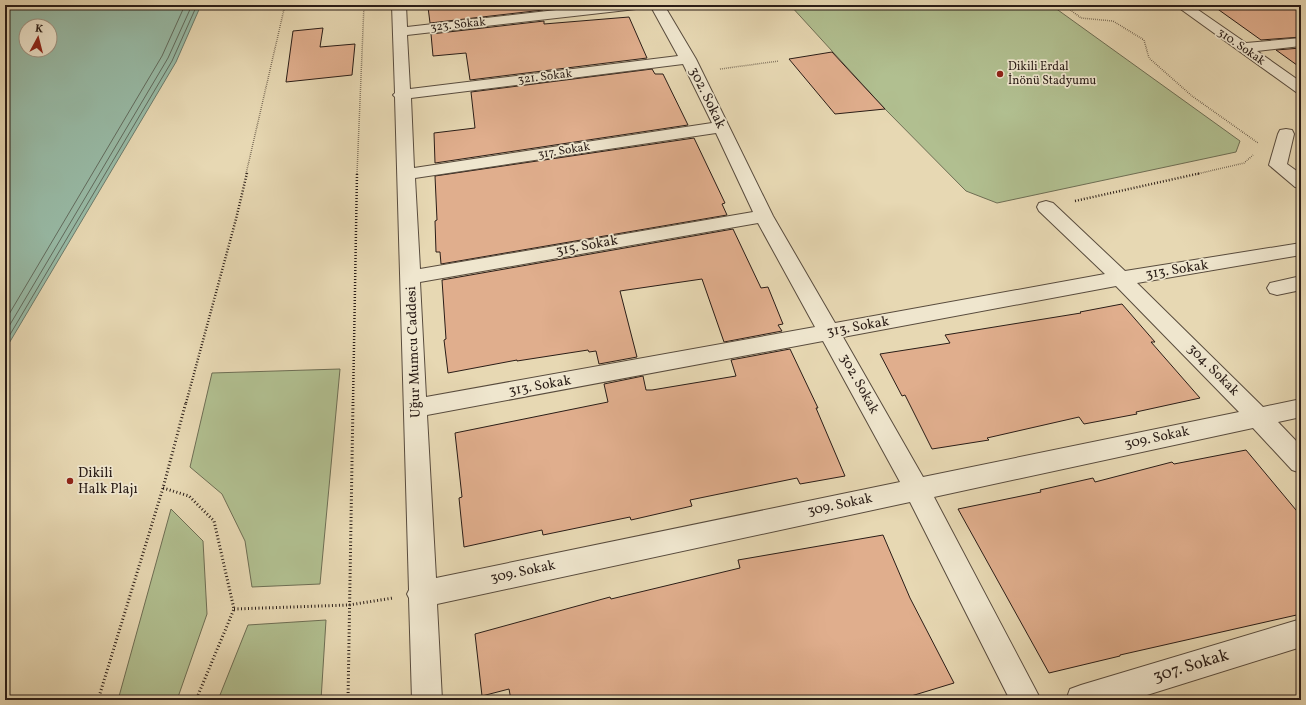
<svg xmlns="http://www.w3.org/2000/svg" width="1306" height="705" viewBox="0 0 1306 705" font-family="Vollkorn,serif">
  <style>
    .green { fill: #b1bf90; stroke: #6e6e54 }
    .water { fill: #98bba7; stroke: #6c7c6d; fill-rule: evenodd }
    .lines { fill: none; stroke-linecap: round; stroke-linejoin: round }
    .shore { stroke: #616c5f; stroke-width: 1 }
    .building { fill: #e0ae8d; stroke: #2a1d17 }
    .minor-casing { stroke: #594c3e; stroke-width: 2 }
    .path-far2 { stroke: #2a1d17; stroke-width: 1.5; stroke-dasharray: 0.5 1.5; stroke-linecap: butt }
    .path-far1 { stroke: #2a1d17; stroke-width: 2.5; stroke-dasharray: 1 2; stroke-linecap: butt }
    .path { stroke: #2a1d17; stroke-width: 3; stroke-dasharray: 1 2.5; stroke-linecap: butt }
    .minor { fill: #efe6ce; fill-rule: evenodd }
    .poi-dot { fill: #8f2418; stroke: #efe6ce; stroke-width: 1.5 }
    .labels { text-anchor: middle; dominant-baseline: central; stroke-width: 3.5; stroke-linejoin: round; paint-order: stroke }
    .far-street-label { font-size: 12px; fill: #2a1d17; stroke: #efe6ce }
    .far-poi-label { font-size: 12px; fill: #2a1d17; stroke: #efe6ce; text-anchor: start }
    .street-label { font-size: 14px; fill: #2a1d17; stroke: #efe6ce }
    .poi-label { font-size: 14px; fill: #2a1d17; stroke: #efe6ce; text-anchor: start }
    .near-street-label { font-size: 17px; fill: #2a1d17; stroke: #efe6ce }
  </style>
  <rect width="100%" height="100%" fill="#e7d8b3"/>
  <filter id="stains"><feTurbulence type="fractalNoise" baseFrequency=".005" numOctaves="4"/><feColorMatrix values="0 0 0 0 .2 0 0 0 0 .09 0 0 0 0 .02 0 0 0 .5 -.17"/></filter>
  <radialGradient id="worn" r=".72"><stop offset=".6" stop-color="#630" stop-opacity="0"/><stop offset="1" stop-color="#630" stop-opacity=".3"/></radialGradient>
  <path class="green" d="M790,5H1051L1240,141L1236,152L997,203L966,191L885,109Z
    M340,369L320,584L252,587L245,541L222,494L190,467L212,373Z
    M171,509L203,541L207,614L177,700H118Z
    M326,620L321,700H218L248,625Z"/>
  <path class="water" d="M5,5H201L176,62L5,350ZM26,26H50V50H26Z"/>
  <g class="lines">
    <path class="shore" d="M5,321L162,56L185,5
      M5,333L168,58L192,5
      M5,343L172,61L197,5"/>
  </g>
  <path class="building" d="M444,5H542L543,10L430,23L428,7Z
    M1212,5H1301V37L1261,40Z
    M629,17L647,58L470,80L466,53L433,56L431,34L544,21V24Z
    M323,28L320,47L355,44L352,75L286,82L293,31Z
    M1301,48V68L1276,50Z
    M832,52L857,79L885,109L835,114L789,59Z
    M652,69L655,74H663L688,125L435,163L434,133L475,128L471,92Z
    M694,138L725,203L722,204L727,215L441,264L440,252H436L435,221L437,220L435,176Z
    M733,229L761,288L768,287L783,324L778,325L782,331L724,342L702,279L620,291L637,357L599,364L596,351L589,352L588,350L517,361V360L448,373L444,340L446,339L442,280Z
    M1122,304L1155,342H1151L1200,398L1136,412L1137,414L1084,424L1079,417L987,438L989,440L932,449L905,395L902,396L880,354L950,343L945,335L1081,313L1080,312Z
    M790,349L818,408H816L845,476L800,484L797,478L690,500L692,506L631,520L630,517L543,535L542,530L464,547L459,498L462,497L455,433L608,402L604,384L643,376L646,390H652L736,376L731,360Z
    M1246,450L1301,516V614L1120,655V656L1049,673L958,509L1041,492L1040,490L1093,478L1095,482L1172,462L1174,464Z
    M883,535L910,598L954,683L898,700H511L509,689L482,696L475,634L610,597L611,599L740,568L738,560Z"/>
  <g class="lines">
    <defs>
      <path id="minor" d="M392,5H406L407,27L600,5H643L641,8L636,9L407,35L410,89L678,56L650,5H664L696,59L773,216L835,323L1105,274L1039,211L1037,207L1039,203L1046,201L1053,203L1125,271L1301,243V255L1137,283L1263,407L1301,399V417L1278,422L1301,446V473L1292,470L1253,428L934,497L1041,700H1010L910,502L437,604L442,700H412L409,598L407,594L409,590L395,97L393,95L395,93ZM683,64L712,123L414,168L411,98ZM716,133L753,212L420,269L415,178ZM758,223L815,327L426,397L420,282ZM1116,286L1239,412L923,477L843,337ZM823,341L900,482L436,578L427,415Z
        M1175,5H1191L1246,43L1301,38V46L1257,51L1301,82V94L1296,92Z
        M1286,129L1292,130L1294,134L1287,164L1301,174V188L1295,187L1269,165L1278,134L1280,130Z
        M1301,276V290L1277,295L1270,293L1267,288L1270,283Z
        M1301,619V647L1131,700H1066L1070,689L1081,685Z"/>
    </defs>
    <use href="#minor" class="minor-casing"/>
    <path class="path-far2" d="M1064,5L1081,18L1113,21L1144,40L1149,58L1192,96L1258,143
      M720,69L779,61
      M246,174L285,5
      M357,174L364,5
      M1197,174L1244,163L1253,155"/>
    <path class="path-far1" d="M1075,201L1201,173
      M186,403L236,219L247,173
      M353,403L357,173"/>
    <path class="path" d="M163,488L189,496L214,521L234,609L196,700
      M234,609L349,605L393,598
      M98,700L163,488L186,402
      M348,700L353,402"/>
    <use href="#minor" class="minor"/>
  </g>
  <g class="poi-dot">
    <circle cx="1000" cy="74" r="4"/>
    <circle cx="70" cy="481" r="4"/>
  </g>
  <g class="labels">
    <g class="far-street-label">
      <text transform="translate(458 25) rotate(-6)">323. Sokak</text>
      <text transform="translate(1241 47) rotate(35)">310. Sokak</text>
      <text transform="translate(545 77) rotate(-7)">321. Sokak</text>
      <text transform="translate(564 151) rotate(-9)">317. Sokak</text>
    </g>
    <g class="far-poi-label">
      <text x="1008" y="67">Dikili Erdal<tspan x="1008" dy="14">İnönü Stadyumu</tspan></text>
    </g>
    <g class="street-label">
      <text transform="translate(707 98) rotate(64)">302. Sokak</text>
      <text transform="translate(587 246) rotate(-10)">315. Sokak</text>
      <text transform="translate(1177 270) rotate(-9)">313. Sokak</text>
      <text transform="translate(858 327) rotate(-10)">313. Sokak</text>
      <text transform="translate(414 352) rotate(-92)">Uğur Mumcu Caddesi</text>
      <text transform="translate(1213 370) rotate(45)">304. Sokak</text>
      <text transform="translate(859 384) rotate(61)">302. Sokak</text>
      <text transform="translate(540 386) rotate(-10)">313. Sokak</text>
      <text transform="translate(1157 438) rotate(-12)">309. Sokak</text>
      <text transform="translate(840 505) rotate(-12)">309. Sokak</text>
      <text transform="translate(523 572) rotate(-12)">309. Sokak</text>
    </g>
    <g class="poi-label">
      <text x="78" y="473">Dikili<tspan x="78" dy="16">Halk Plajı</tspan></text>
    </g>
    <g class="near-street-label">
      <text transform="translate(1191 666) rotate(-17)">307. Sokak</text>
    </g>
  </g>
  <rect width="1306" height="705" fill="none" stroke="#e7d8b3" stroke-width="20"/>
  <rect x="6" y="6" width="1294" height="693" fill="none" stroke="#2a1d17" stroke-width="2"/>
  <rect x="10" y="10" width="1286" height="685" fill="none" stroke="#2a1d17"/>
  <g transform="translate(38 38) rotate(7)"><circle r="19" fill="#efe6ce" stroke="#a09685"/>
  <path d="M0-3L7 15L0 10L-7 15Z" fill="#8f2418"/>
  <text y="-6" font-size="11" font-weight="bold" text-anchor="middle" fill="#2a1d17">K</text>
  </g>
  <rect width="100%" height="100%" filter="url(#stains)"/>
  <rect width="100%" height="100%" fill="url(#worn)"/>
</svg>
